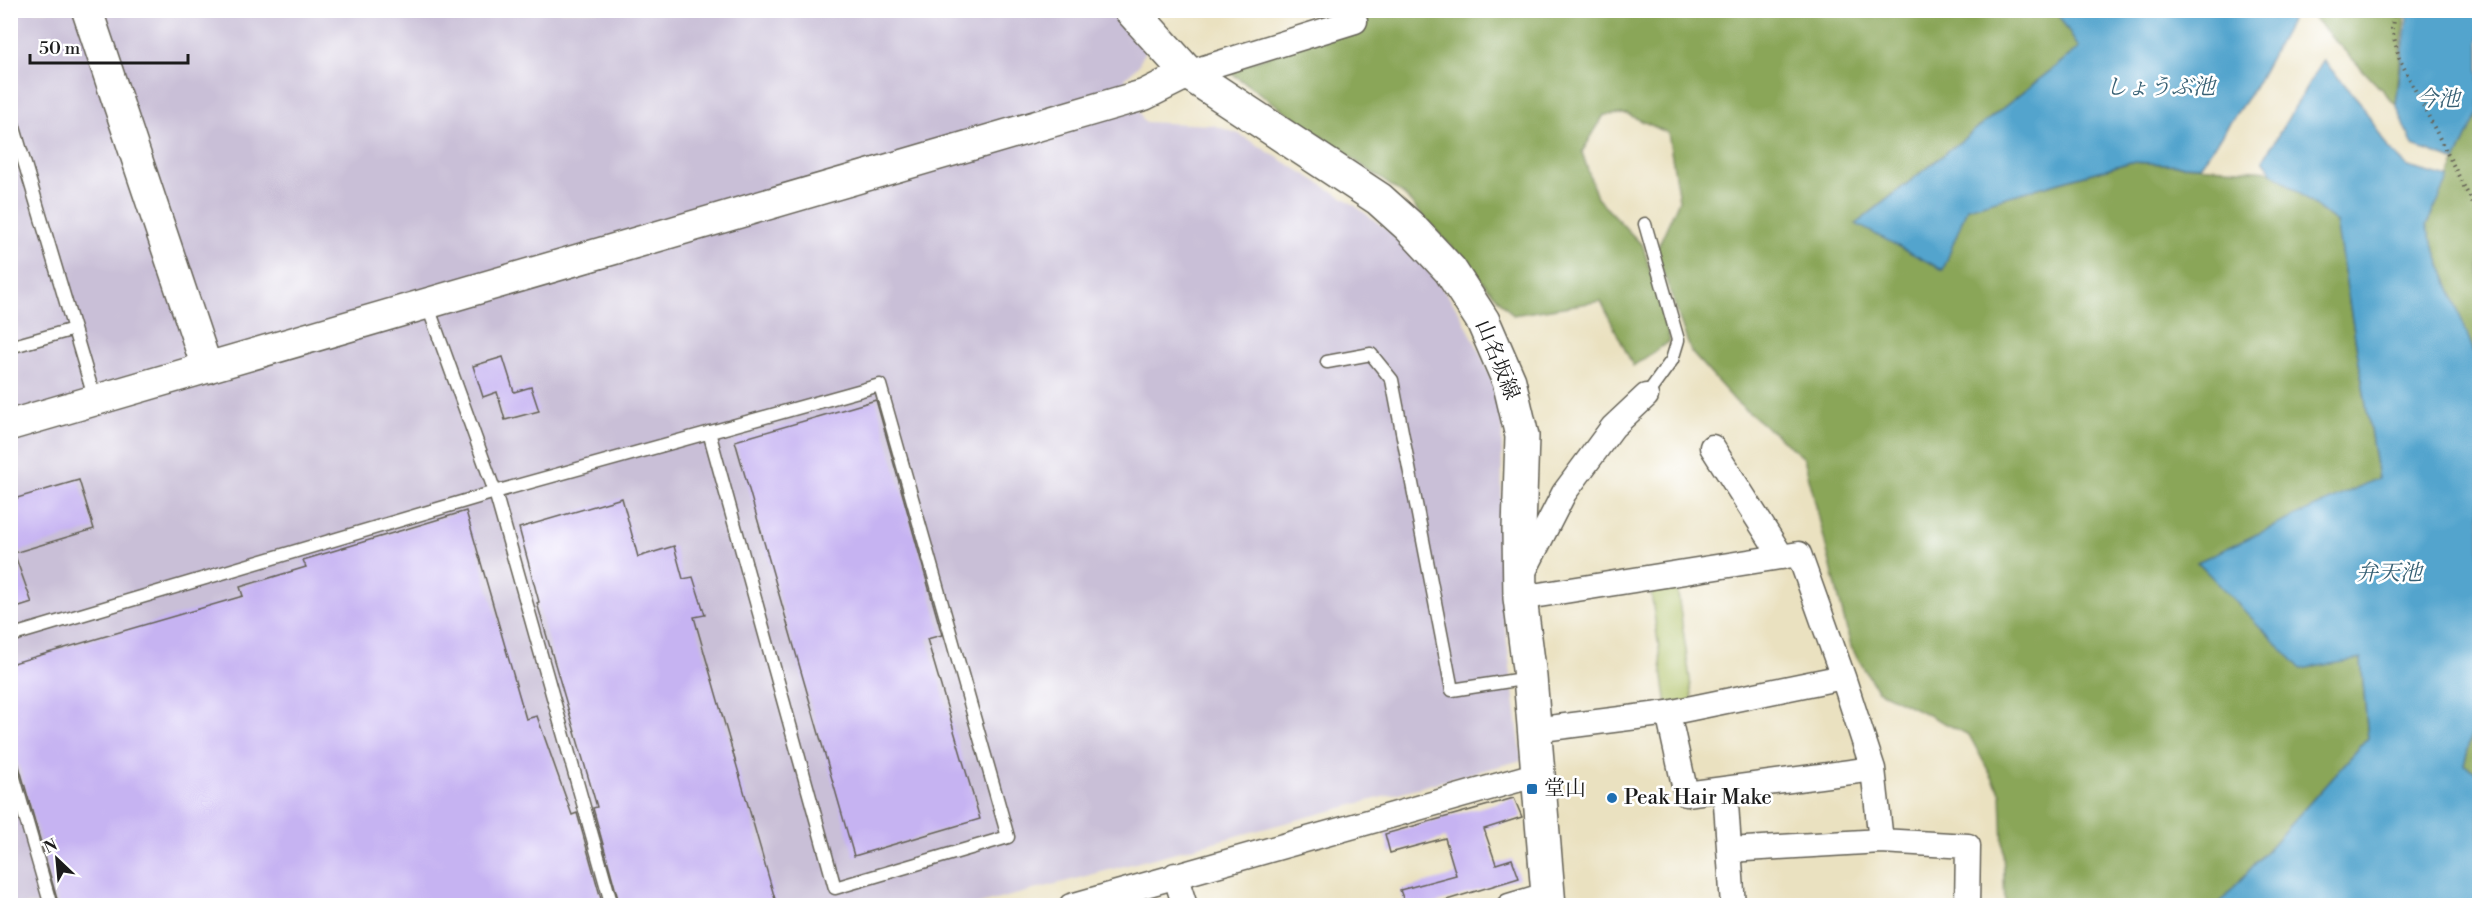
<svg xmlns="http://www.w3.org/2000/svg" width="2490" height="916" viewBox="0 0 2490 916" font-family="'Libre Bodoni','Noto Serif JP',serif">
  <style>
    .industrial { fill: #c9bfd7 }
    .green { fill: #adc063; stroke: #646e40; stroke-width: 1.5 }
    .forest { fill: #8aa659; stroke: #53613a; stroke-width: 1.5 }
    .water { fill: #52a4cd; stroke: #376074; stroke-width: 1.5 }
    .building { fill: #c6b3f2 }
    .lines { fill: none; stroke-linecap: round; stroke-linejoin: round }
    .service-casing { stroke: #646155; stroke-width: 15 }
    .minor-casing { stroke: #646155; stroke-width: 27 }
    .tertiary-casing { stroke: #646155; stroke-width: 33 }
    .secondary-casing { stroke: #646155; stroke-width: 36 }
    .path { stroke: #646155; stroke-width: 4; stroke-dasharray: 1.5 4.5; stroke-linecap: butt }
    .service { stroke: #fff; stroke-width: 12 }
    .minor { stroke: #fff; stroke-width: 24 }
    .tertiary { stroke: #fff; stroke-width: 30 }
    .secondary { stroke: #fff; stroke-width: 33 }
    .poi-dot { fill: #1f6fb2; stroke: #fff; stroke-width: 2 }
    .labels { text-anchor: middle; dominant-baseline: central; stroke-width: 5; stroke-linejoin: round; paint-order: stroke }
    .street-label { font-size: 21px; fill: #1c1c1c; stroke: #fff }
    .poi-label { font-size: 21px; fill: #1c1c1c; stroke: #fff; text-anchor: start }
    .water-label { font-size: 22px; font-style: italic; fill: #376074; stroke: #fff }
  </style>
  <rect width="100%" height="100%" fill="#fff"/>
  <filter id="ink" filterUnits="userSpaceOnUse"><feTurbulence type="fractalNoise" baseFrequency=".0167" numOctaves="2"/><feDisplacementMap in="SourceGraphic" scale="12" xChannelSelector="R" yChannelSelector="G"/><feConvolveMatrix kernelMatrix="1 2 1 2 8 2 1 2 1" color-interpolation-filters="sRGB"/></filter>
  <filter id="wash" filterUnits="userSpaceOnUse"><feTurbulence type="fractalNoise" baseFrequency=".008" numOctaves="4" result="noise"/><feDisplacementMap in="SourceGraphic" scale="24" xChannelSelector="R" yChannelSelector="G"/><feGaussianBlur stdDeviation="1.35" result="paint"/><feColorMatrix in="noise" values="0 0 0 0 0 0 0 0 0 0 0 0 0 0 0 0 0 1.4 0 .05"/><feComposite in="paint" operator="in"/></filter>
  <g filter="url(#wash)">
    <rect width="100%" height="100%" fill="#eae1c0"/>
    <path class="industrial" d="M10,11H1116L1147,47L1138,66L1125,78L1144,122L1213,125L1239,134L1347,200L1392,233L1428,268L1460,313L1482,356L1495,388L1502,424L1501,596L1522,760L977,905H11Z"/>
    <path class="green" d="M1675,573L1694,708L1668,713L1649,578Z"/>
    <path class="forest" d="M1372,11H2056L2079,48L1857,223L1967,208L2132,162L2271,171L2336,222L2378,479L2197,562L2361,659L2368,738L2218,905H2005L2001,794L1969,735L1877,690L1851,647L1804,458L1736,402L1691,352L1656,251L1679,200L1668,133L1627,114L1604,115L1582,152L1597,198L1643,246L1670,341L1633,366L1601,301L1513,315L1404,195L1228,71L1372,17Z
      M2307,11H2405L2396,105Z
      M2479,111V362H2477L2426,226Z
      M2479,703V774L2464,765Z"/>
    <path class="water" d="M2056,11H2296L2254,88L2200,166L2131,162L1967,208L1943,270L1856,224L2079,48Z
      M2408,11H2479V111L2456,161L2413,146L2396,105Z
      M2323,60L2360,102L2388,148L2408,167L2449,178L2426,226L2479,365L2480,703L2464,765L2479,774V905H2218L2368,738L2361,659L2301,669L2197,562L2378,478L2336,222L2271,171L2263,160Z"/>
    <g id="blocks">
      <path class="building" d="M503,357L514,392L531,387L539,411L505,420L497,392L483,397L473,366Z
        M876,400L942,635L927,639L980,819L854,856L735,441Z
        M79,480L94,529L14,553L32,603L10,610V500Z
        M622,498L638,557L674,546L683,579L693,577L705,615L694,617L777,906H620L593,808L597,807L537,603L539,602L519,528Z
        M466,511L526,719L537,716L572,815L577,813L603,906H59L18,762L10,751V664L243,596L240,587L306,567L303,560Z
        M1514,798L1522,817L1484,829L1496,864L1512,859L1519,878L1427,906H1406L1400,890L1456,875L1445,838L1390,853L1385,834Z"/>
    </g>
  </g>
  <g filter="url(#ink)">
    <use href="#blocks" fill-opacity="0" stroke="#646155" stroke-width="1.5"/>
    <g class="lines">
      <defs>
        <path id="service" d="M10,114L95,400
          M1645,224L1678,340L1672,360L1646,396
          M427,304L495,492L612,906
          M10,347L74,329
          M1327,362L1371,354L1392,380L1452,690L1529,678
          M10,636L495,492L880,385L1008,837L835,888L709,432
          M10,764L51,906"/>
        <path id="minor" d="M1188,73L1355,21L1351,10
          M1712,447L1782,557
          M1521,577L1564,493L1613,427L1646,396
          M1520,598L1799,554L1843,677L1873,769L1881,841
          M1668,713L1686,794L1873,769
          M1534,730L1668,713L1843,677
          M1725,789L1733,906
          M1729,850L1881,841L1968,846L1967,906
          M1175,875L1185,906
          M1071,906L1538,774
          M1509,906L1549,894"/>
        <path id="tertiary" d="M87,10L207,368
          M10,425L1119,102L1144,95L1188,73"/>
        <path id="secondary" d="M1131,10L1188,73L1379,199L1409,226L1450,270L1483,321L1509,381L1522,436L1519,530L1520,598L1530,677L1549,906"/>
      </defs>
      <use href="#service" class="service-casing"/>
      <use href="#minor" class="minor-casing"/>
      <use href="#tertiary" class="tertiary-casing"/>
      <use href="#secondary" class="secondary-casing"/>
      <path class="path" d="M2394,10L2392,29L2399,58L2480,218"/>
      <use href="#service" class="service"/>
      <use href="#minor" class="minor"/>
      <use href="#tertiary" class="tertiary"/>
      <use href="#secondary" class="secondary"/>
    </g>
  </g>
  <g class="poi-dot">
    <rect x="1526" y="783" width="12" height="12" rx="3"/>
    <circle cx="1612" cy="798" r="6"/>
  </g>
  <g class="labels">
    <g class="street-label">
      <text transform="translate(1497 360) rotate(68)">山名坂線</text>
    </g>
    <g class="poi-label">
      <text x="1544" y="789">堂山</text>
      <text x="1624" y="798">Peak Hair Make</text>
    </g>
    <g class="water-label">
      <text x="2160" y="87">しょうぶ池</text>
      <text x="2438" y="99">今池</text>
      <text x="2389" y="573">弁天池</text>
    </g>
  </g>
  <rect width="2490" height="916" fill="none" stroke="#fff" stroke-width="36"/>
  <g transform="translate(57 859) rotate(334)" stroke="#ffffff" stroke-width="4.5" paint-order="stroke">
  <path d="M0-4.5L10 22L0 15L-10 22Z" fill="#1c1c1c"/>
  <text y="-9" font-size="16" font-weight="bold" text-anchor="middle" fill="#1c1c1c">N</text>
  </g>
  <path d="M30 54v9h158v-9" fill="none" stroke="#1c1c1c" stroke-width="3"/>
  <text x="39" y="54" font-size="18" fill="#1c1c1c" stroke="#ffffff" stroke-width="4.5" paint-order="stroke">50 m</text>
</svg>
